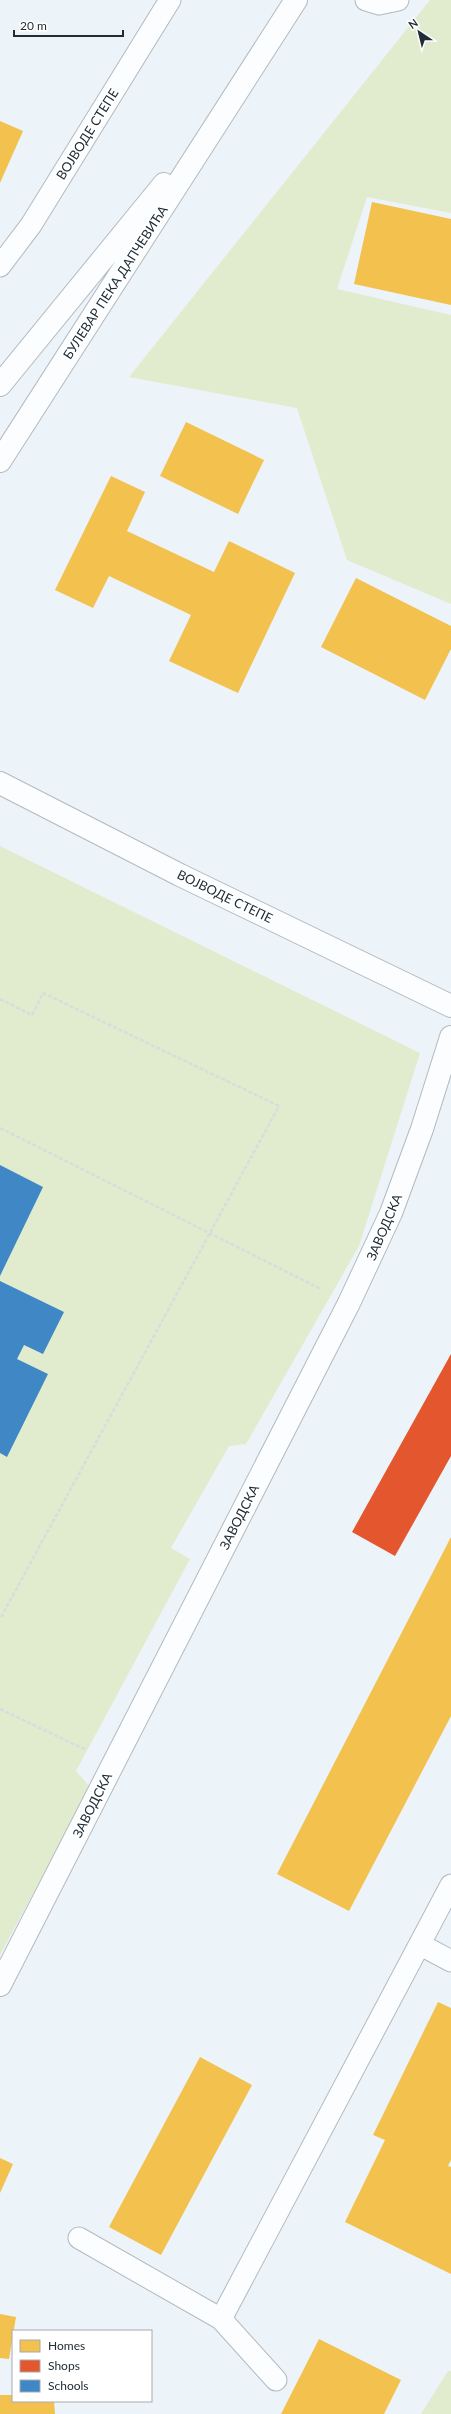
<svg xmlns="http://www.w3.org/2000/svg" width="451" height="2414" viewBox="0 0 451 2414" font-family="Lato,sans-serif">
  <style>
    .green { fill: #e0eccd }
    .homes { fill: #f2c14e }
    .shops { fill: #e4572e }
    .schools { fill: #3f88c5 }
    .lines { fill: none; stroke-linecap: round; stroke-linejoin: round }
    .lane-casing { stroke: #b2bac1; stroke-width: 23 }
    .street-casing { stroke: #b2bac1; stroke-width: 24 }
    .secondary-casing { stroke: #b2bac1; stroke-width: 24 }
    .path { stroke: #d9dcde; stroke-width: 2.5; stroke-dasharray: 4 2; stroke-linecap: butt }
    .lane { stroke: #fcfdfe; stroke-width: 21 }
    .street { stroke: #fcfdfe; stroke-width: 22 }
    .secondary { stroke: #fcfdfe; stroke-width: 22 }
    .labels { text-anchor: middle; dominant-baseline: central; stroke-width: 4; stroke-linejoin: round; paint-order: stroke }
    .street-label { font-size: 13px; fill: #212d36; stroke: #fff }
  </style>
  <rect width="100%" height="100%" fill="#ecf3f9"/>
  <path class="green" d="M430,0H451V213L367,197L337,289L451,315V604L347,560L297,408L129,377Z
    M0,846L420,1053L359,1246L246,1444L229,1446L171,1548L190,1559L76,1771L90,1787L0,1955Z
    M448,2371H451V2414H421Z"/>
  <path class="homes" d="M0,121L23,131L0,183Z
    M372,202L451,219V305L354,284Z
    M186,422L264,460L238,514L160,476Z
    M111,476L145,492L127,531L214,572L229,541L295,573L238,693L169,661L191,615L109,576L93,608L55,590Z
    M356,578L451,626V649L425,700L321,647Z
    M451,1537V1716L349,1911L277,1874Z
    M438,2002L451,2008V2160L448,2166L451,2167V2274L345,2222L385,2140L373,2135Z
    M200,2057L252,2085L161,2255L109,2227Z
    M0,2158L13,2164L0,2193Z
    M0,2314L16,2317L9,2359L0,2358Z
    M319,2339L401,2380L384,2414H281Z
    M0,2395H13V2401H54L55,2414H0Z"/>
  <path class="shops" d="M451,1354V1456L395,1556L352,1532Z"/>
  <path class="schools" d="M0,1165L43,1187L0,1276Z
    M0,1281L64,1312L43,1354L24,1345L17,1359L48,1374L7,1457L0,1453Z"/>
  <g class="lines">
    <defs>
      <path id="lane" d="M366,0L379,4L398,0
        M0,266L31,225L170,0
        M421,1945L451,1961
        M79,2238L221,2319L451,1885
        M221,2319L276,2380"/>
      <path id="street" d="M0,1985L349,1303L391,1213L422,1129L451,1037"/>
      <path id="secondary" d="M0,385L164,184
        M0,461L296,0
        M0,783L180,875L451,1006"/>
    </defs>
    <use href="#lane" class="lane-casing"/>
    <use href="#street" class="street-casing"/>
    <use href="#secondary" class="secondary-casing"/>
    <path class="path" d="M0,999L32,1015L43,993L279,1106L0,1619
      M0,1128L321,1289
      M0,1709L86,1750"/>
    <use href="#lane" class="lane"/>
    <use href="#street" class="street"/>
    <use href="#secondary" class="secondary"/>
  </g>
  <g class="labels">
    <g class="street-label">
      <text transform="translate(87 134) rotate(-58)">ВОЈВОДЕ СТЕПЕ</text>
      <text transform="translate(115 282) rotate(-57)">БУЛЕВАР ПЕКА ДАПЧЕВИЋА</text>
      <text transform="translate(225 896) rotate(26)">ВОЈВОДЕ СТЕПЕ</text>
      <text transform="translate(384 1227) rotate(-67)">ЗАВОДСКА</text>
      <text transform="translate(239 1517) rotate(-63)">ЗАВОДСКА</text>
      <text transform="translate(92 1805) rotate(-63)">ЗАВОДСКА</text>
    </g>
  </g>
  <rect x="12" y="2330" width="140" height="72" fill="#ffffff" stroke="#a6abaf"/>
  <rect x="20" y="2340" width="20" height="12" fill="#f2c14e" stroke="#a6abaf"/>
  <text x="48" y="2350" font-size="12" fill="#212d36">Homes</text>
  <rect x="20" y="2360" width="20" height="12" fill="#e4572e" stroke="#a6abaf"/>
  <text x="48" y="2370" font-size="12" fill="#212d36">Shops</text>
  <rect x="20" y="2380" width="20" height="12" fill="#3f88c5" stroke="#a6abaf"/>
  <text x="48" y="2390" font-size="12" fill="#212d36">Schools</text>
  <g transform="translate(419 32) rotate(325)" stroke="#ffffff" stroke-width="3" paint-order="stroke">
  <path d="M0-3L7 15L0 10L-7 15Z" fill="#212d36"/>
  <text y="-6" font-size="11" font-weight="bold" text-anchor="middle" fill="#212d36">N</text>
  </g>
  <path d="M14 30v6h109v-6" fill="none" stroke="#212d36" stroke-width="2"/>
  <text x="20" y="30" font-size="12" fill="#212d36" stroke="#ffffff" stroke-width="3" paint-order="stroke">20 m</text>
</svg>
